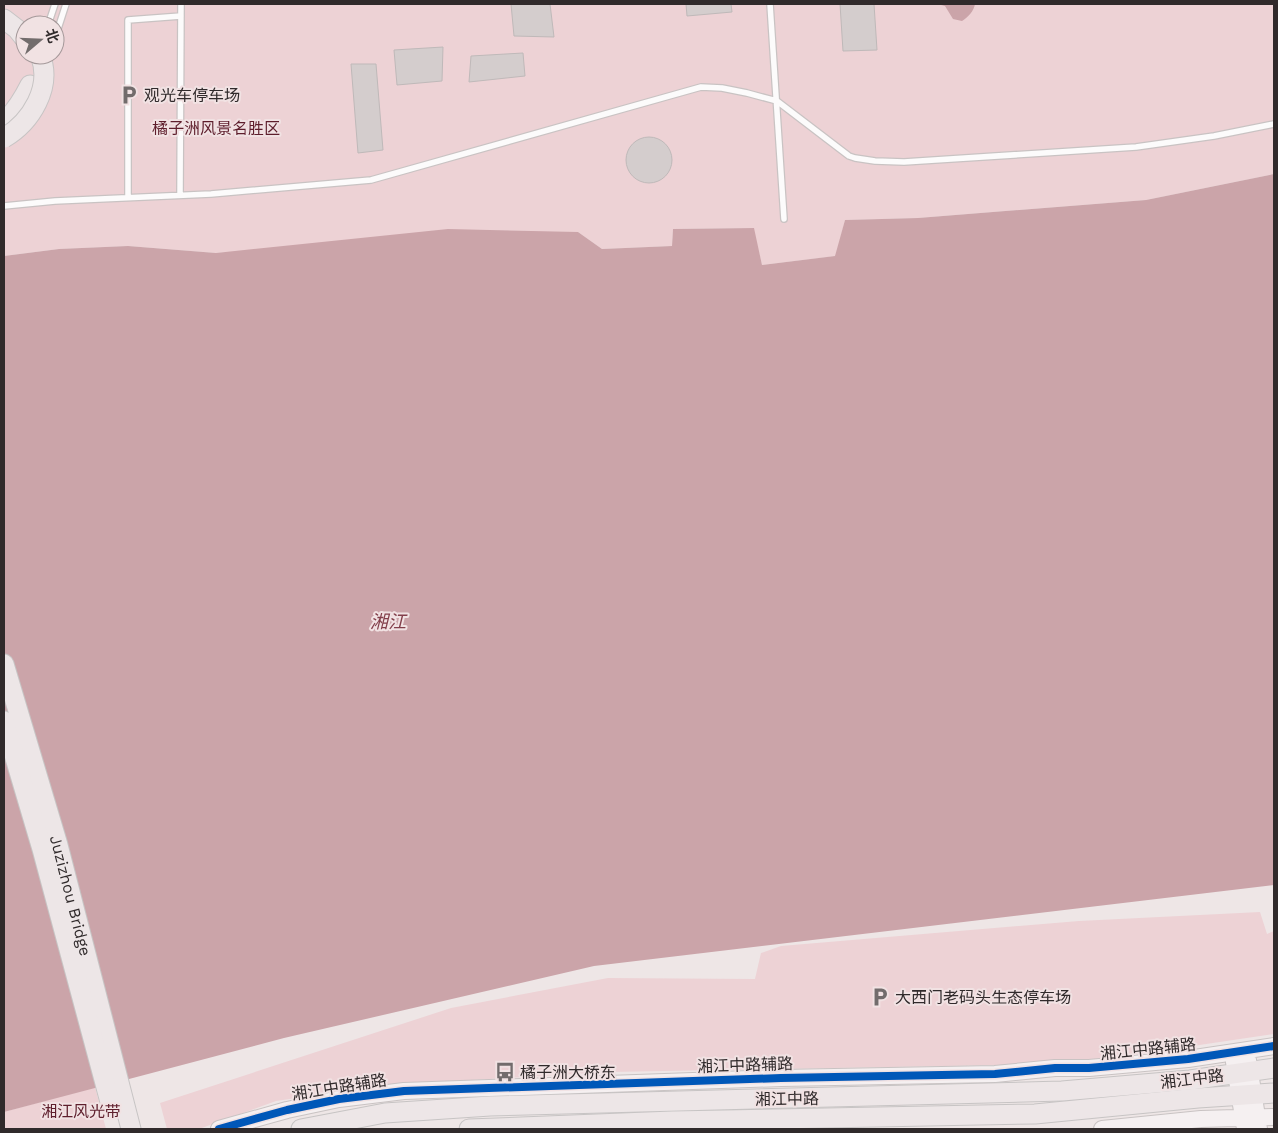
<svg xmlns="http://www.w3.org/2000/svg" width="1278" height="1133" viewBox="0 0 1278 1133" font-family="'Work Sans','Noto Sans SC',sans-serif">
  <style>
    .green { fill: #edd2d5; fill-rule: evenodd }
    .water { fill: #cba4a9 }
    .building { fill: #d4cdcd; stroke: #bfb9b9 }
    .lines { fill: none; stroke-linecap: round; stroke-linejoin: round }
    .lane-casing { stroke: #c9c3c3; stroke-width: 8 }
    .secondary-casing { stroke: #c9c3c3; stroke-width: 18 }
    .primary-casing { stroke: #c7c4c4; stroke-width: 21 }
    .lane { stroke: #fcfbfb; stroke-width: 5.5 }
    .secondary { stroke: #f5f0f1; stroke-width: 16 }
    .primary { stroke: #ede6e7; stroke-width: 19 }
    .primary-bridge-casing { stroke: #c7c4c4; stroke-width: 21; stroke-linecap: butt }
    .primary-bridge { stroke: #ede6e7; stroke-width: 19 }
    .cycleway-casing { stroke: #f1e2e3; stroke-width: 11 }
    .cycleway { stroke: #0057b8; stroke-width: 8 }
    .labels { text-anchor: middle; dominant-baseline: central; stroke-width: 4; stroke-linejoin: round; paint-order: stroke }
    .poi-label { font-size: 16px; fill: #302a2b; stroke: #f1e2e3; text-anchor: start }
    .park-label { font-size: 16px; fill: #5e1e2c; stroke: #f1e2e3 }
    .street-label { font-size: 16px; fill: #302a2b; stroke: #f1e2e3 }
    .water-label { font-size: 18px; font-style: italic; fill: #833f4b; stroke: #f1e2e3 }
  </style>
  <rect width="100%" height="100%" fill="#eee6e6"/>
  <path class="green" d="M4,4H1274V174L1146,200L918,218L845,220L836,256L762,265L753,228L673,229L672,246L602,249L578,232L216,253L128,246L59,249L4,256ZM25,25H55V55H25Z
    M1260,912L1267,934L1274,931V1034L1105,1059L1056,1064L608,1072L387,1085L276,1101L199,1129H167L160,1103L451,1008L608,978L755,979L761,953L781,946L1079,921Z
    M95,1087L106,1129H4V1112Z"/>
  <path class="water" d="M917,4H975C974,11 968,17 962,21L953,19L945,6C936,3 926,6 917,4Z
    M1274,174V885L594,966L284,1038L4,1112V256L59,249L128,246L216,253L448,229L578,232L602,249L672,246L673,229L754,228L762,265L835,256L845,220L918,218L1146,200Z"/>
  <path class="building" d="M511,4H550L554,37L514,36Z
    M686,4H731L732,12L687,16Z
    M840,4H874L877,50L843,51Z
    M443,47L442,81L397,85L394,50Z
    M523,53L525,76L469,82L471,56Z
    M351,64H376L383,150L358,153Z
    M626 160a23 23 0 1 1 46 0a23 23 0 1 1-46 0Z"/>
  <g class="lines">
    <defs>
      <path id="lane" d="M770,4L784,219
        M48,25L55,4
        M55,38L66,4
        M180,195L181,4
        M128,197V20L181,16
        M4,206L55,201L211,194L371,180L701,87L722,88L747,93L777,101L849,156L855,158L875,161L904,162L1136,147L1214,136L1274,124"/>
      <path id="secondary" d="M1248,1060L1259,1129
        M1234,1062L1245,1129
        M219,1129L287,1110L339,1099L404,1091L781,1078L995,1074L1055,1068H1089L1188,1059L1274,1046
        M1102,1129L1201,1119L1274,1117"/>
      <g id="primary">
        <path d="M4,19L17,29L25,39"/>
        <path d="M4,122C16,111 23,99 30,85"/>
        <path id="s1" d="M4,664L58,845L131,1129"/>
        <path d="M4,721L42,849L110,1102"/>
        <path d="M301,1129L385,1113L490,1106L1062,1091L1190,1080L1274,1068"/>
        <path d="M469,1129L673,1121L1035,1114L1198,1098L1274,1093"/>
      </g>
    </defs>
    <use href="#lane" class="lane-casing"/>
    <use href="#secondary" class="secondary-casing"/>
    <use href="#primary" class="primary-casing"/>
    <use href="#lane" class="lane"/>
    <use href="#secondary" class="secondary"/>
    <use href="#primary" class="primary"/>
    <defs>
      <path id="primary-bridge" d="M4,138C31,122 53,87 40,55"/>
    </defs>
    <use href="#primary-bridge" class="primary-bridge-casing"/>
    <use href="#primary-bridge" class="primary-bridge"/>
    <defs>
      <path id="cycleway" d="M219,1129L287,1110L339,1099L404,1091L781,1078L995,1074L1055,1068H1089L1188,1059L1274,1046"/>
    </defs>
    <use href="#cycleway" class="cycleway-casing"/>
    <use href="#cycleway" class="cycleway"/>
  </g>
  <defs>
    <symbol id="parking-bare" viewBox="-9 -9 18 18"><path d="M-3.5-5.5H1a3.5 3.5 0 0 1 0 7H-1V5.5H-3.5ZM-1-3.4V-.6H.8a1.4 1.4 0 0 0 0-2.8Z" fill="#726c6c" stroke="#f1e2e3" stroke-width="2.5" paint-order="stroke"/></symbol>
    <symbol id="bus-bare" viewBox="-9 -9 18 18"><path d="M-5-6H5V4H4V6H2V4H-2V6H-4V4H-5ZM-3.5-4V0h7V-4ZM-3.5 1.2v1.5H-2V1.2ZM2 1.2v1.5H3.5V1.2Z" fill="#726c6c" stroke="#f1e2e3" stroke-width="2.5" paint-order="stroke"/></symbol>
  </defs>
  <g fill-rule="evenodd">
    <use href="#parking-bare" x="115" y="81" width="28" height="28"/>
    <use href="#parking-bare" x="866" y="983" width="28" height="28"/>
    <use href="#bus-bare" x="491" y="1058" width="28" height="28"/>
  </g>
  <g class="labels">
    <g class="poi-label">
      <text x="144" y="95">观光车停车场</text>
      <text x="895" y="997">大西门老码头生态停车场</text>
      <text x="520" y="1072">橘子洲大桥东</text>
    </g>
    <g class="park-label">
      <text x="216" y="128">橘子洲风景名胜区</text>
      <text x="81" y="1111">湘江风光带</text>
    </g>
    <g class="street-label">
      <text stroke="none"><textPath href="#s1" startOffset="241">Juzizhou Bridge</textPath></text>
      <text transform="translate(1148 1049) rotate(-6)">湘江中路辅路</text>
      <text transform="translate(745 1065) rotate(-2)">湘江中路辅路</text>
      <text transform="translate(1192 1079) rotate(-7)">湘江中路</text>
      <text transform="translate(339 1087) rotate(-9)">湘江中路辅路</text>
      <text transform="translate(787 1099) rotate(-1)">湘江中路</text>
    </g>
    <g class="water-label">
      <text x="388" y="621">湘江</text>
    </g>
  </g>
  <rect width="1278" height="1133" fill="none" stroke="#302a2b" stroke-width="10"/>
  <g transform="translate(40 40) rotate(71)"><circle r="24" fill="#f1e2e3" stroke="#a49899"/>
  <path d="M0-4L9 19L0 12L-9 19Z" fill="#726c6c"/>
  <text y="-8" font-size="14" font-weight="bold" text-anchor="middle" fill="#302a2b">北</text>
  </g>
</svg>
